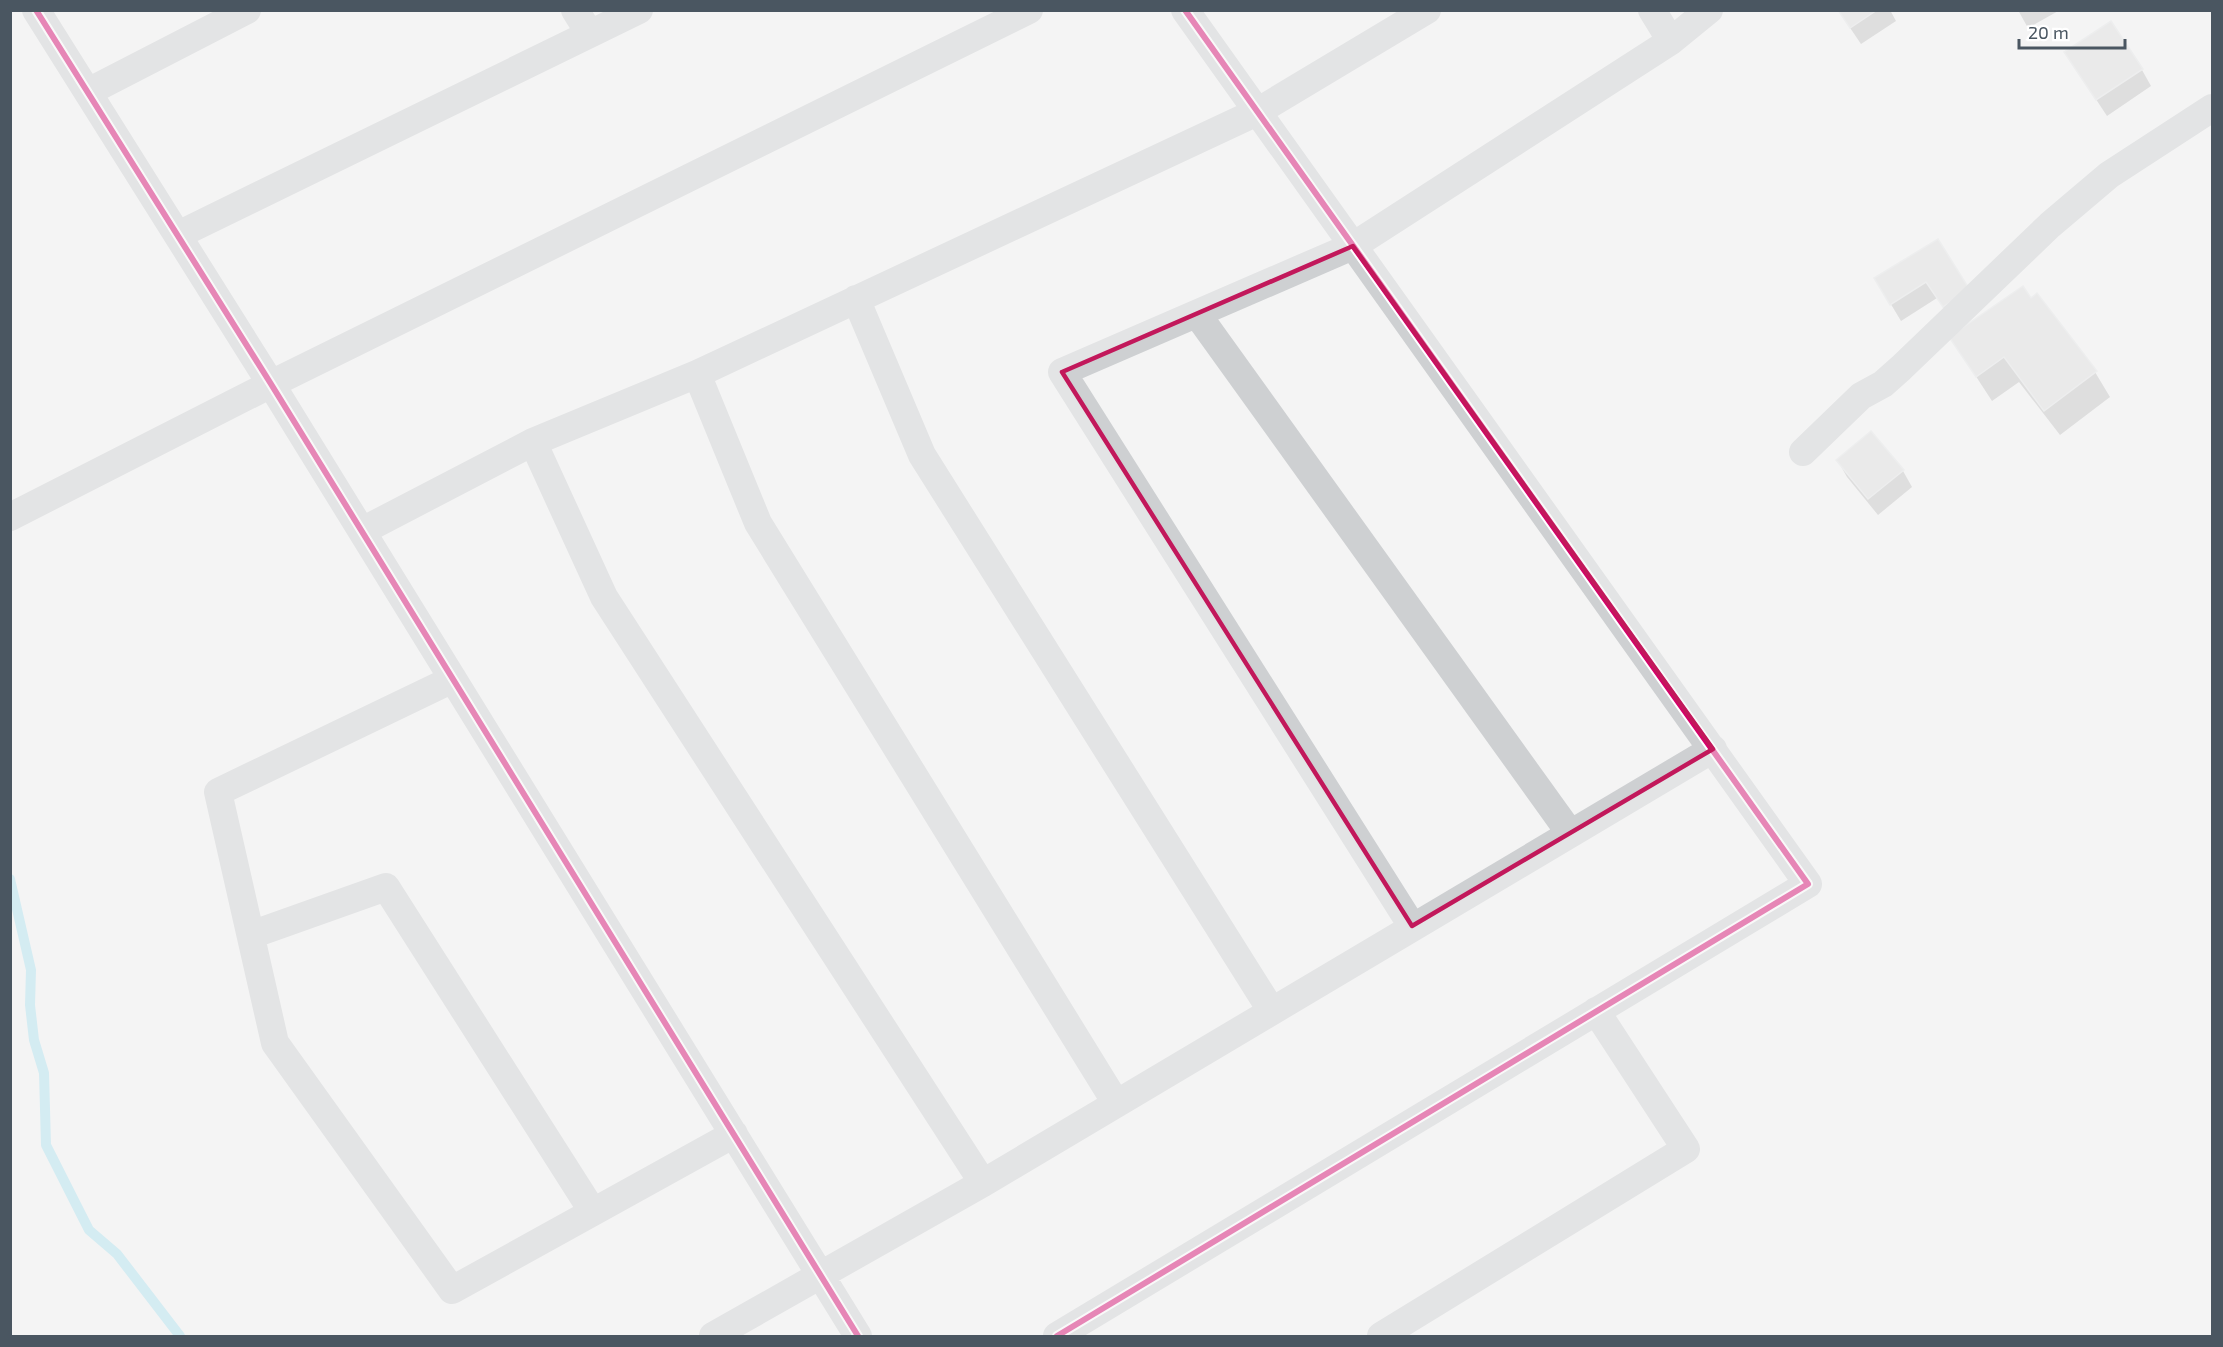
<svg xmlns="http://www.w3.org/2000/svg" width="2223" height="1347" viewBox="0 0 2223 1347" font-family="'Exo 2',sans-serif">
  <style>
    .shadow { fill: #0003 }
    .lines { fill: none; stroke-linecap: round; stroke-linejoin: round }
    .stream { stroke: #aee2f0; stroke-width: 10 }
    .building { fill: #ddddde; stroke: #e5e6e7; stroke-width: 1.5 }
    .street { stroke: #ced0d2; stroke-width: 28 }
    .cycleway-casing { stroke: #fff; stroke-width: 10 }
    .cycleway { stroke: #d6006c; stroke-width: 6 }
    .marked { fill: none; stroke: #c2185b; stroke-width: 4.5; stroke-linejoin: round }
  </style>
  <rect width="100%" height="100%" fill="#f4f4f4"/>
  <path class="shadow" d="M1838,10H1890L1896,21L1861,44Z
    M2018,10H2060L2028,28Z
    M2076,69L2142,70L2151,86L2107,116Z
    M1938,241L1954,323L1937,298L1901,321L1886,296Z
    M2037,295L2095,372L2110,397L2060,435L2019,382L1992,401L1951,338Z
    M1838,461L1903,471L1912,487L1878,515L1847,477Z"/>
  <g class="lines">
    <path class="stream" d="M10,879L31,970L30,1005L34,1040L44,1073L46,1145L89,1230L117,1254L180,1336"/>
  </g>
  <path class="building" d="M1838,10H1877L1850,28Z
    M2111,21L2143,69L2096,100L2064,52Z
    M1938,239L1970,290L1943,307L1926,282L1890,305L1874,278Z
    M2023,286L2031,298L2037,293L2097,371L2044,411L2004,357L1976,377L1949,337Z
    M1871,431L1904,470L1868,499L1836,460Z"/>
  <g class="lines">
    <path class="street" d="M36,10L271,384L858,1336
      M575,10L590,34
      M1652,10L1671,41
      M88,92L247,10
      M178,235L639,10
      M856,299L922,455L1271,1010
      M1197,314L1570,833
      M697,374L758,523L1116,1103
      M533,442L604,597L983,1183
      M1803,452L1861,396L1883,384L1901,368L2050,225L2109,175L2212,108
      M10,517L271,384L1029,10
      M362,531L533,442L697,374L1257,112L1427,10
      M453,679L218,792L275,1043L452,1290L734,1134
      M1412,926L1062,372L1353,246L1671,41L1709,10
      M251,935L386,887L593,1212
      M713,1336L983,1183L1713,749
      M1057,1336L1808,884L1185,10
      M1381,1336L1686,1149L1596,1011"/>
    <defs>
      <path id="cycleway" d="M36,10L271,384L858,1336
        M1057,1336L1808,884L1185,10"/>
    </defs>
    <use href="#cycleway" class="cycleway-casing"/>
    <use href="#cycleway" class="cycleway"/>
  </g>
  <path d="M0 0H2223V1347H0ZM1353,246L1713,749L1412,926L1062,372Z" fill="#f4f4f4" fill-opacity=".55" fill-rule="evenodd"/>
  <path class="marked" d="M1353,246L1713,749L1412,926L1062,372Z"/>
  <rect width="2223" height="1347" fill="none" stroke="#4a5661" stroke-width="24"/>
  <path d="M2019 39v9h106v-9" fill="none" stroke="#4a5661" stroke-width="3"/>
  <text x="2028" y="39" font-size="18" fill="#4a5661" stroke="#ffffff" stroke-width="4.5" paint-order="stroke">20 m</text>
</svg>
